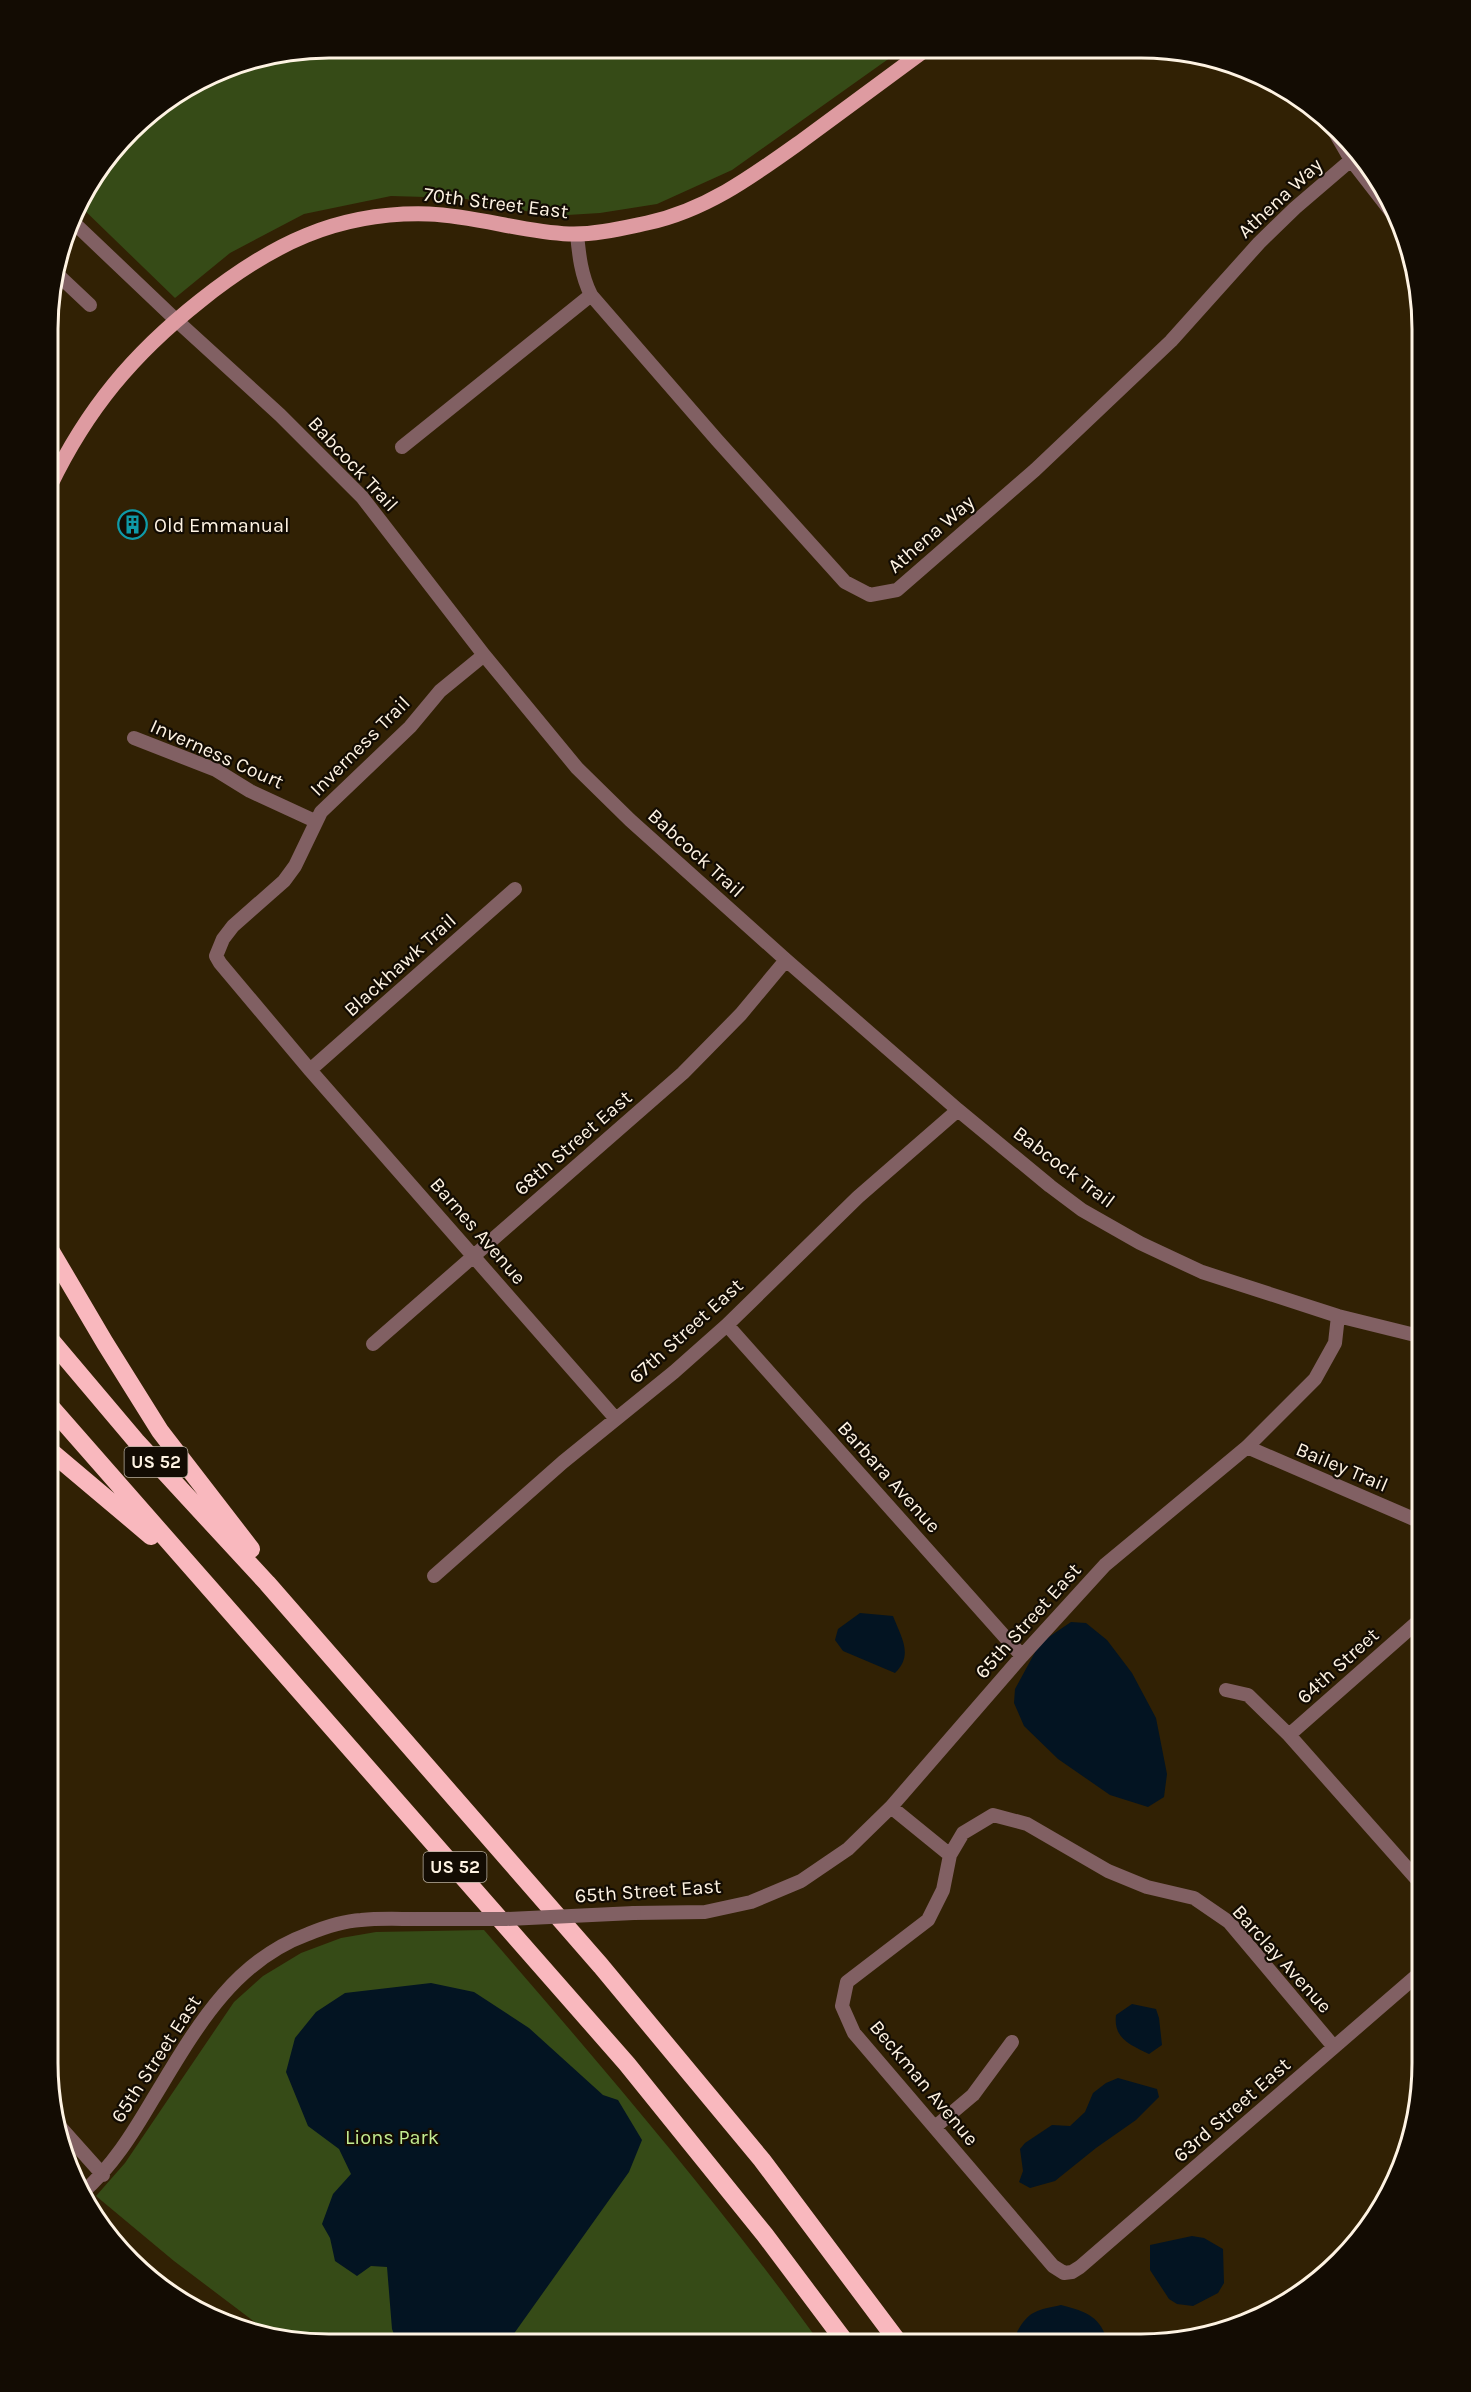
<svg xmlns="http://www.w3.org/2000/svg" width="1471" height="2392" viewBox="0 0 1471 2392" font-family="Karla,sans-serif">
  <style>
    .green { fill: #364b17 }
    .water { fill: #031422 }
    .lines { fill: none; stroke-linecap: round; stroke-linejoin: round }
    .minor { stroke: #816063; stroke-width: 14 }
    .major { stroke: #de9ba1; stroke-width: 15 }
    .highway { stroke: #f9b8be; stroke-width: 18 }
    .minor-bridge { stroke: #816063; stroke-width: 14 }
    .labels { text-anchor: middle; dominant-baseline: central; stroke-width: 4.5; stroke-linejoin: round; paint-order: stroke }
    .shield { fill: #130c03; stroke: #b8aea0; stroke-width: 1.5 }
    .shield-label { font-size: 18px; font-weight: bold; fill: #fef3e3 }
    .street-label { font-size: 20px; fill: #fef3e3; stroke: #130c03 }
    .poi-label { font-size: 20px; fill: #fef3e3; stroke: #130c03; text-anchor: start }
    .park-label { font-size: 20px; fill: #c4ed92; stroke: #130c03 }
    .rim { fill: none; stroke: #fef3e3; stroke-width: 3 }
  </style>
  <rect width="100%" height="100%" fill="#312104"/>
  <path class="green" d="M329,48L901,50L732,170L657,204L600,213L551,216L461,198L391,196L304,214L230,253L175,298L78,204L144,118L222,69Z
    M484,1930C600,2064 716,2199 820,2343L293,2342L254,2331L258,2328L256,2323L174,2261L96,2196L125,2163L234,2002L263,1976L301,1953L341,1938L376,1932Z"/>
  <path class="water" d="M860,1613L893,1616C901,1637 914,1655 895,1673L843,1651L835,1640L838,1629Z
    M1071,1622L1086,1623L1107,1640L1132,1673L1156,1718L1167,1774L1164,1797L1148,1807L1110,1795L1058,1759L1024,1726L1014,1703L1015,1689L1040,1643Z
    M431,1983L474,1992L529,2028L603,2095L618,2100L642,2140L629,2172L508,2342H397L392,2329L387,2267L371,2266L357,2276L335,2261L330,2238L322,2224L333,2194L351,2174L339,2149L308,2126L286,2072L295,2038L316,2012L345,1993Z
    M1132,2004L1156,2009L1159,2018L1162,2045L1149,2054C1131,2045 1113,2039 1116,2015Z
    M1118,2078L1157,2089L1159,2097L1136,2120L1096,2148L1055,2181L1030,2188L1019,2182L1023,2171L1020,2149L1025,2143L1052,2125L1070,2126L1085,2112L1093,2093L1106,2083Z
    M1192,2236L1204,2238L1223,2249L1224,2283L1218,2293L1193,2306L1177,2304L1169,2299L1150,2270V2245Z
    M1061,2305C1087,2312 1101,2316 1108,2344H1020L1017,2332C1029,2310 1038,2310 1061,2305Z"/>
  <g class="lines">
    <path class="minor" d="M1329,122L1351,160L1403,227
      M72,221L176,320L280,415L362,497L484,655L577,768L630,820L786,960L958,1110L1050,1186L1082,1210L1140,1243L1202,1272L1338,1316L1423,1337
      M577,234C579,255 581,275 591,295L717,440L845,582L870,595L897,590L1035,470L1171,341L1259,243L1295,208L1351,160
      M56,273L90,305
      M402,447L591,295
      M484,655L440,691L410,727L321,812L295,866L284,881L233,926L223,939L216,956L220,963L310,1070L616,1419
      M134,738L216,770L250,791L315,821
      M310,1070L515,889
      M727,1325L1022,1656
      M373,1344L683,1073L741,1014L786,960
      M1247,1447L1423,1523
      M434,1576L563,1462L674,1372L727,1325L858,1197L958,1110
      M1226,1690L1248,1695L1289,1735L1422,1885
      M1289,1735L1423,1617
      M891,1807L950,1855
      M634,1913L705,1912L751,1902L801,1881L848,1849L891,1807L1022,1656L1105,1565L1247,1447L1315,1379L1335,1343L1338,1316
      M1334,2047L1229,1922L1194,1898L1147,1887L1108,1871L1027,1824L993,1815L963,1833L950,1855L943,1890L928,1920L847,1982L842,2006L854,2033L1053,2266L1064,2273L1072,2272L1080,2267L1422,1971
      M935,2127L973,2095L1012,2042
      M61,2128L103,2175
      M82,2193C112,2167 133,2133 153,2099C194,2032 231,1962 308,1934C325,1927 343,1921 361,1920C379,1918 398,1919 416,1919"/>
    <path class="major" d="M50,486C87,409 133,354 200,301C270,245 337,211 429,214C477,216 522,232 569,234C594,235 623,228 647,223C707,210 754,175 803,140C844,110 884,80 925,50
      M50,512V486"/>
    <path class="highway" d="M49,1248L105,1343L160,1431L251,1549
      M49,1338L136,1441L267,1583L601,1966L762,2160L899,2343
      M49,1405L627,2064L765,2235L846,2343
      M49,1450L151,1536"/>
    <path class="minor-bridge" d="M416,1919H506L634,1913"/>
  </g>
  <defs>
    <symbol id="building-ring" viewBox="-11 -11 22 22"><circle r="9.5" fill="#130c03" stroke="#0f9aa8" stroke-width="1.5"/><path d="M-4-6H4V6H1V3H-1V6H-4ZM-2.5-4.3h1.7v1.8h-1.7ZM.8-4.3h1.7v1.8H.8ZM-2.5-1h1.7V.8h-1.7ZM.8-1h1.7V.8H.8Z" fill="#0f9aa8"/></symbol>
  </defs>
  <g fill-rule="evenodd">
    <use href="#building-ring" x="116" y="508" width="33" height="33"/>
  </g>
  <g class="labels">
    <g class="shield">
      <rect x="124.5" y="1447" width="63" height="30" rx="4.5"/>
      <rect x="423.5" y="1852" width="63" height="30" rx="4.5"/>
    </g>
    <g class="shield-label">
      <text x="156" y="1462">US 52</text>
      <text x="455" y="1867">US 52</text>
    </g>
    <g class="street-label">
      <text transform="translate(1280 198) rotate(-43)">Athena Way</text>
      <text transform="translate(496 203) rotate(7)">70th Street East</text>
      <text transform="translate(353 464) rotate(47)">Babcock Trail</text>
      <text transform="translate(931 534) rotate(-41)">Athena Way</text>
      <text transform="translate(360 746) rotate(-45)">Inverness Trail</text>
      <text transform="translate(217 754) rotate(24)">Inverness Court</text>
      <text transform="translate(696 853) rotate(42)">Babcock Trail</text>
      <text transform="translate(400 965) rotate(-42)">Blackhawk Trail</text>
      <text transform="translate(573 1143) rotate(-41)">68th Street East</text>
      <text transform="translate(1064 1167) rotate(37)">Babcock Trail</text>
      <text transform="translate(478 1231) rotate(49)">Barnes Avenue</text>
      <text transform="translate(686 1331) rotate(-42)">67th Street East</text>
      <text transform="translate(1342 1467) rotate(23)">Bailey Trail</text>
      <text transform="translate(889 1477) rotate(48)">Barbara Avenue</text>
      <text transform="translate(1028 1621) rotate(-48)">65th Street East</text>
      <text transform="translate(1338 1666) rotate(-42)">64th Street</text>
      <text transform="translate(648 1891) rotate(-4)">65th Street East</text>
      <text transform="translate(1282 1959) rotate(48)">Barclay Avenue</text>
      <text transform="translate(156 2059) rotate(-57)">65th Street East</text>
      <text transform="translate(924 2083) rotate(50)">Beckman Avenue</text>
      <text transform="translate(1232 2110) rotate(-41)">63rd Street East</text>
    </g>
    <g class="poi-label">
      <text x="154" y="525">Old Emmanual</text>
    </g>
    <g class="park-label">
      <text x="392" y="2137">Lions Park</text>
    </g>
  </g>
  <path d="M0 0H1471V2392H0ZM329 58H1141A271 271 0 0 1 1412 329V2063A271 271 0 0 1 1141 2334H329A271 271 0 0 1 58 2063V329A271 271 0 0 1 329 58Z" fill="#130c03" fill-rule="evenodd"/>
  <path class="rim" d="M329 58H1141A271 271 0 0 1 1412 329V2063A271 271 0 0 1 1141 2334H329A271 271 0 0 1 58 2063V329A271 271 0 0 1 329 58Z"/>
</svg>
